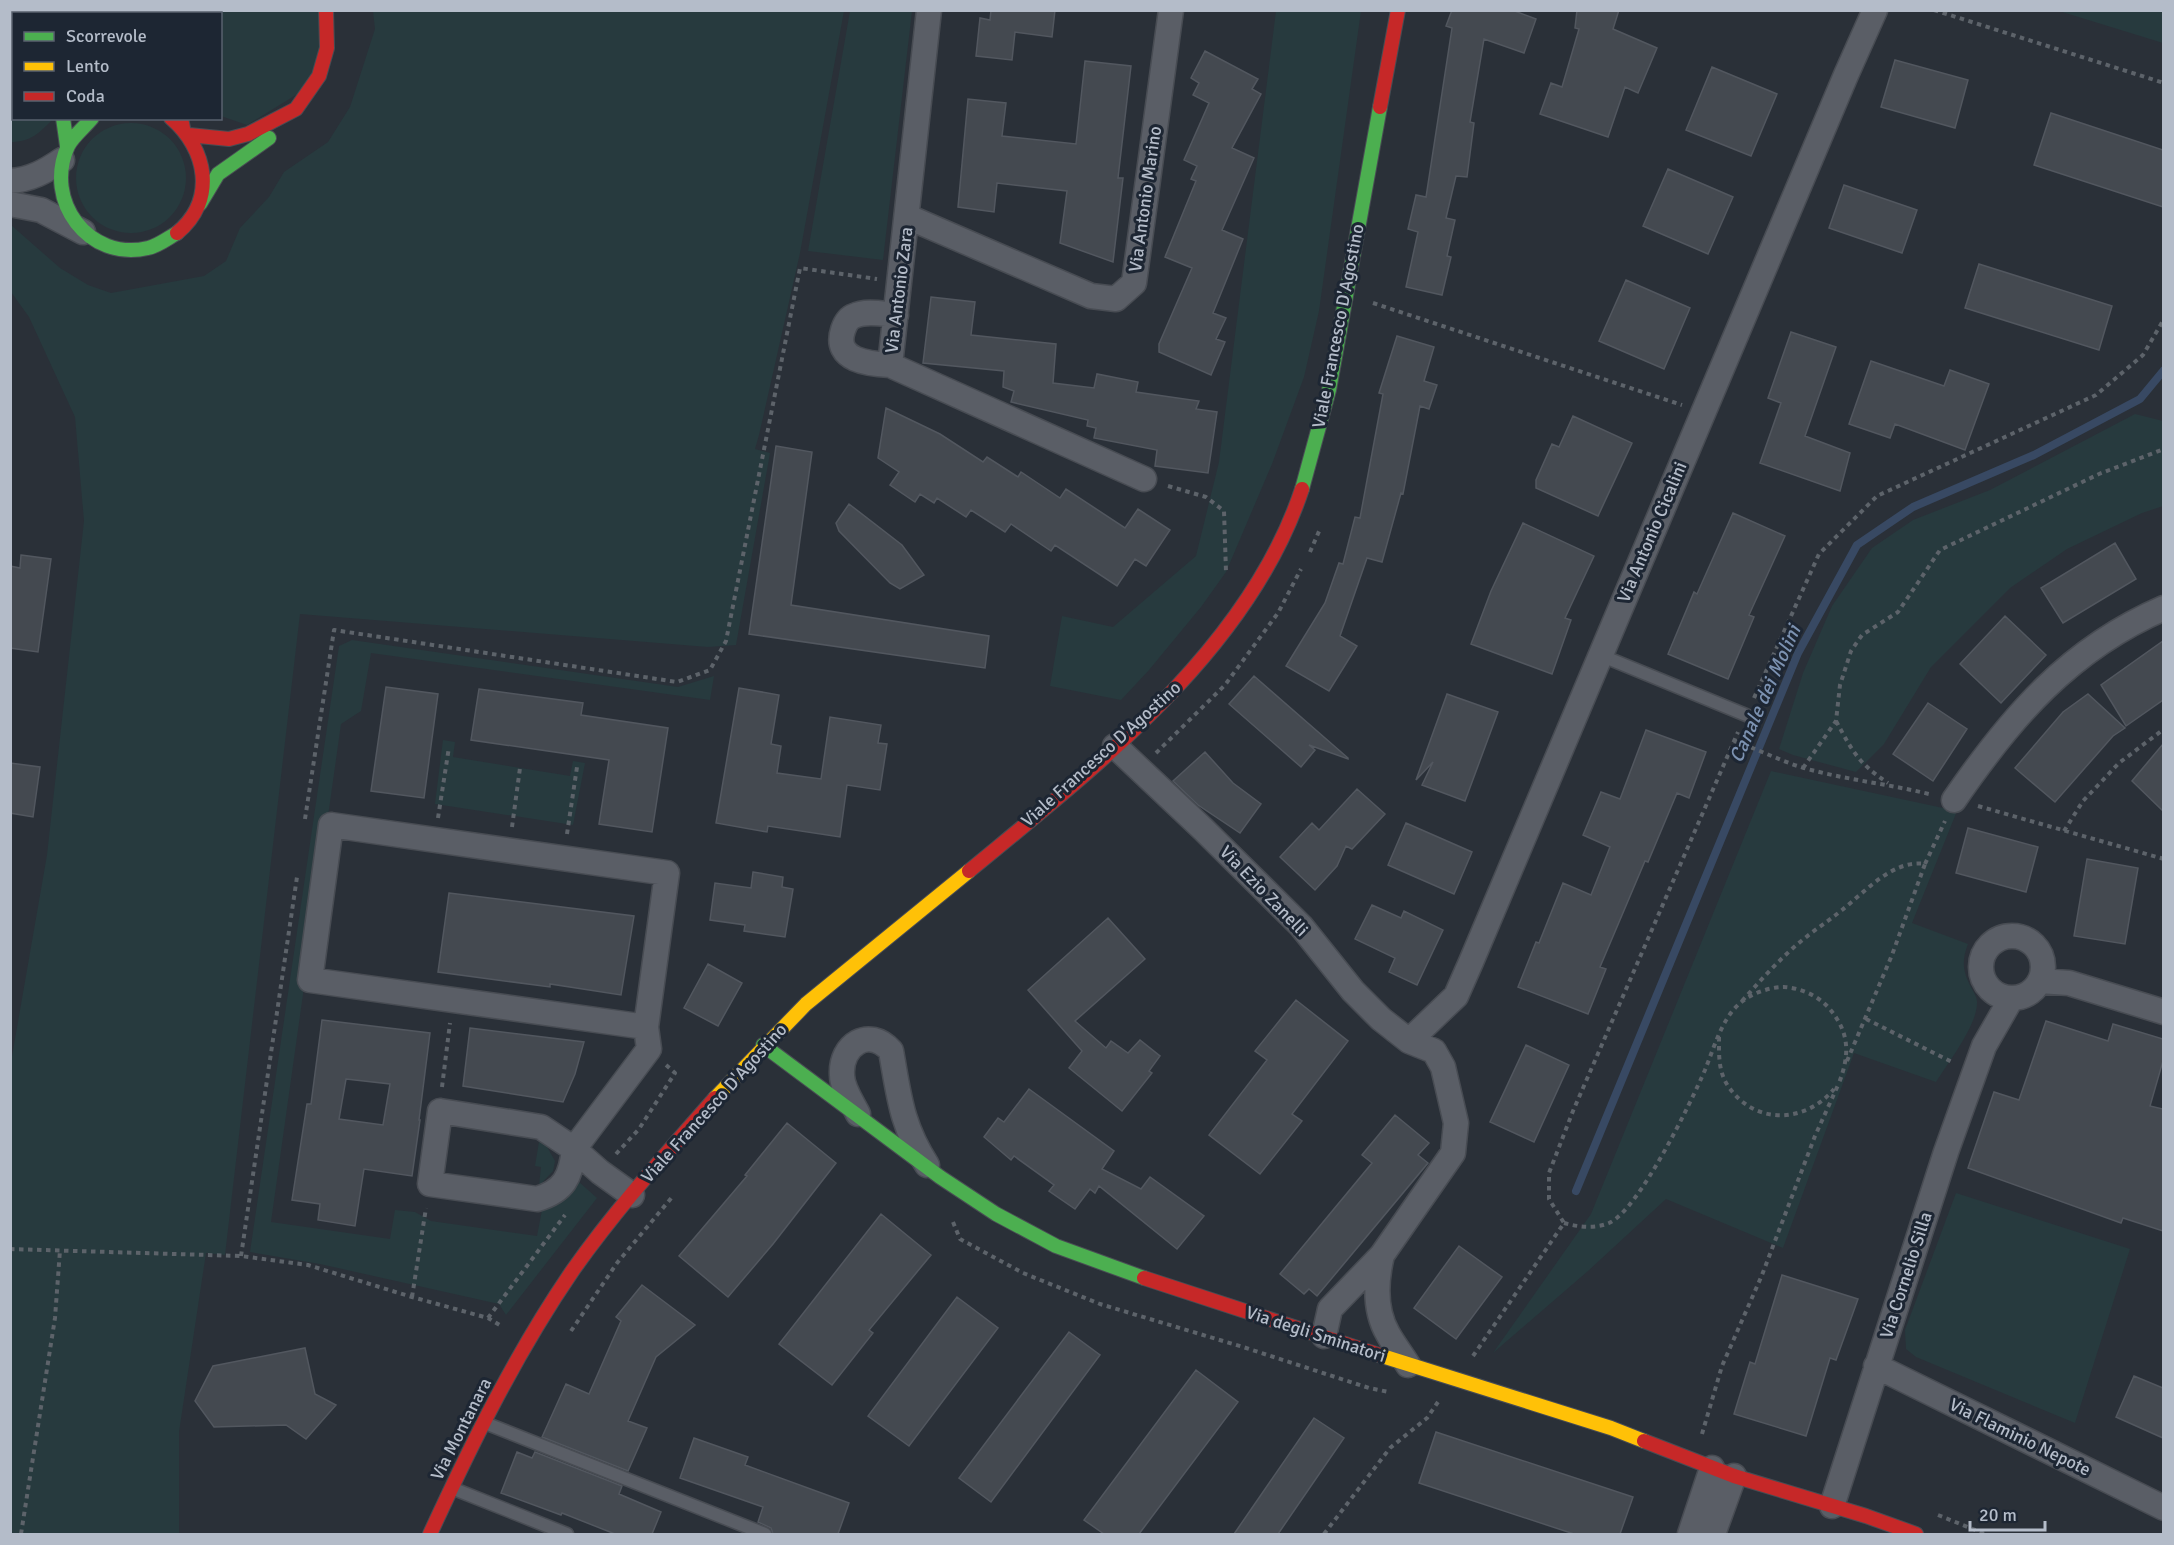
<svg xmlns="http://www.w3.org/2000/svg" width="2174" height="1545" viewBox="0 0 2174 1545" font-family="Signika,sans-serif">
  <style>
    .green { fill: #273a3e }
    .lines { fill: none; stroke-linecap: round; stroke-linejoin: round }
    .stream { stroke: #384963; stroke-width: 8 }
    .building { fill: #444950; stroke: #52575f; stroke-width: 1.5; fill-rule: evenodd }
    .lane-casing { stroke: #484c53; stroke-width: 15 }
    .street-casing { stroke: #484c53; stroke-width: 27 }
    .fast-casing { stroke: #484c53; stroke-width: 16 }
    .slow-casing { stroke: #484c53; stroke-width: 16 }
    .jam-casing { stroke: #484c53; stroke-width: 16 }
    .path { stroke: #5d636a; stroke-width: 4; stroke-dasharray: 4.5 4.5; stroke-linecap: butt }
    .lane { stroke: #5a5e66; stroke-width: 12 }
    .street { stroke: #5a5e66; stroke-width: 24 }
    .fast { stroke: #4caf50; stroke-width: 14 }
    .slow { stroke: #ffc107; stroke-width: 14 }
    .jam { stroke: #c62828; stroke-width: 14 }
    .labels { text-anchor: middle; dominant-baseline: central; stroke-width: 6; stroke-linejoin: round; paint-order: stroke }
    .street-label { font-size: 18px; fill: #b4bcc9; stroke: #1d2633 }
    .water-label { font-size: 20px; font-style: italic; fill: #7c92b1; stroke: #1d2633 }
  </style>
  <rect width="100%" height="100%" fill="#2a3038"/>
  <path class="green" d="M10,11L14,14V118L53,119C40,132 32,142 10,142Z
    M165,11H330L312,85L247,125L221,116L220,14L165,13Z
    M373,11H844L800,253L759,435L755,449L770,453L736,645L708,647L300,614L225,1255L206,1253L179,1432V1534H11V1062L47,855L84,521L75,417L29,317L11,292V225L60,268L88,285L111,293L204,276L226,261L240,228L269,197L284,172L328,142L350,107L375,29Z
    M850,11H912L883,260L808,251Z
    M1276,11H1361L1319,311L1304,377L1272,464L1226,572L1201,607L1149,670L1121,700L1050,686L1062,616L1113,627L1196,556L1219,462Z
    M2059,11H2163V43Z
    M76 178a55 55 0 1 1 110 0a55 55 0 1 1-110 0Z
    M2135,414L2163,421V506L2142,513L2067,549L2010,588L1931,667L1884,744L1856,772L1793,755L1779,749L1803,673L1832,606L1872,548L1913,520L1990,490Z
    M352,640L678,687L714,676L710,700L371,653L361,711L341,724L271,1222L390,1239L395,1210L415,1212L431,1221L537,1236L542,1210C560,1206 568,1195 579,1182L597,1198L506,1315L499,1304L320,1264L250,1252L339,646Z
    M443,740L455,742L453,757L570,776L573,761L585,763L573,825L435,804Z
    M1771,771L1957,811L1912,923L1968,944C1961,962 1963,973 1972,989C1974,993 1977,997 1977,1002C1978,1024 1948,1063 1936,1082L1854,1053L1783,1248L1666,1199L1588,1271L1493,1353L1591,1214Z
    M539,1142L546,1145L555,1161L553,1171L539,1186L541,1167L535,1166Z
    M1956,1193L2130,1249L2075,1423L1916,1357L1906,1349L1905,1330Z"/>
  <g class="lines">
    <path class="stream" d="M1576,1191L1798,653L1857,545L1913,507L2034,455L2140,399L2164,370"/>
  </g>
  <path class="building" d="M991,10H1055L1052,37L1015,32L1012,60L976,56L980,18L990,20Z
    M1452,10H1512L1536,19L1524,53L1484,39L1470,122L1474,123L1467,177L1456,176L1446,218L1455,220L1447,256L1451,257L1442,295L1406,287L1418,232L1408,229L1416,195L1426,197L1452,28L1446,26Z
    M1577,10H1619L1613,29L1657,48L1638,93L1625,87L1608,137L1540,114L1551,83L1562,87L1579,29L1575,28Z
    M1205,51L1258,79L1252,89L1261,94L1232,148L1254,158L1222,230L1243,239L1213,313L1226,318L1216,339L1225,342L1211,375L1159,352V344L1192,268L1165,257L1196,181L1191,179L1197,166L1184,160L1209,103L1193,95L1199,83L1191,78Z
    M1895,60L1968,80L1955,128L1881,107Z
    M1085,61L1131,66L1118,178H1123L1113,262L1060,243L1067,191L997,183L994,212L958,207L968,99L1006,103L1002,136L1076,144Z
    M1712,67L1777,94L1751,156L1686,130Z
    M2051,113L2163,150V207L2034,165Z
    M1668,169L1733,197L1708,254L1643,226Z
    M1844,185L1917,210L1902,253L1829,228Z
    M1979,264L2112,306L2099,350L1965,308Z
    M1626,280L1690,308L1664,369L1599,341Z
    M931,297L975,302L971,335L1056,344L1053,383L1094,388L1097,374L1138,382L1136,392L1199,401L1196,409L1217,412L1208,473L1155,466L1157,450L1094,438L1096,428L1087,426L1088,420L1011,402L1014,391L1003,387L1004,371L923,363Z
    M1791,332L1836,347L1805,436L1850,453L1840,491L1760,463L1781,403L1768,398Z
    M1397,336L1434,347L1424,381L1437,385L1429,409L1420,406L1403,494L1401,493L1382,562L1367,558L1340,636L1357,646L1329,691L1286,666L1325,603L1339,563L1343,564L1355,517L1360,518L1383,394L1379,393Z
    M1871,361L1944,386L1950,370L1989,384L1965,450L1895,424L1890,438L1849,424Z
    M886,408L940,434L983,462L987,457L1018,477L1021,472L1060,498L1066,489L1125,528L1138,509L1170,530L1146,566L1135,559L1117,586L1055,545L1051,551L1011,524L1005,532L971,510L966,517L937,498L934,503L920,494L915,502L890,485L899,472L878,458Z
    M1573,416L1632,443L1598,516L1536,488V480L1552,444L1559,447Z
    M776,446L812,452L791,605L989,636L985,668L749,634Z
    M849,504L902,545L924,575L900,589L890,583L839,531L836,523Z
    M1733,513L1785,536L1749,615L1754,617L1728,679L1668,654L1694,592L1697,594Z
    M1523,523L1594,556L1565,618L1571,620L1552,674L1471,644L1491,591Z
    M2115,543L2136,579L2063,623L2041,588Z
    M21,555L51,559L38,652L10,648V566L20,568Z
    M2005,616L2046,655L2001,703L1960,664Z
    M2163,641V700L2126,726L2101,685Z
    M1254,676L1348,758V759L1309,745L1315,750L1301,767L1229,704Z
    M386,687L438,694L424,798L371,791Z
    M739,688L779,695L771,744L781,746L777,773L821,779L830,717L881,725L878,743L887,744L880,790L847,785L840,837L768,826L767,832L716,823Z
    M479,689L583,703L581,715L668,728L652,832L599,824L609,760L471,740Z
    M1447,694L1498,712L1465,801L1422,785L1433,762L1416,780Z
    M2088,694L2125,728L2113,736L2055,802L2015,768L2063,712Z
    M1928,703L1967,729L1933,781L1893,754Z
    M1646,730L1706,752L1689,798L1677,793L1648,862L1645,861L1600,967L1606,969L1588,1014L1518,987L1536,942L1539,943L1563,883L1591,895L1610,847L1583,835L1601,792L1620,799Z
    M2163,744V811L2132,781Z
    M1205,752L1233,783L1261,804L1240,833L1198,805L1173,781Z
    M10,763L40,767L33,817L10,813Z
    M1357,789L1385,814L1352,849L1346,846L1337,866L1315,890L1280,857L1312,823L1319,830Z
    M1406,823L1472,852L1454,894L1388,865Z
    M1968,828L2038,847L2026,892L1956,873Z
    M2087,859L2138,868L2125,944L2074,936Z
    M753,872L783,877L782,887L793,889L785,937L744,931L745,925L710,920L715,883L751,888Z
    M449,893L634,916L621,995L550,984V987L438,972Z
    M1372,905L1401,918L1404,911L1443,930L1417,985L1389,972L1395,958L1355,939Z
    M1108,918L1145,959L1075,1021L1106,1048L1111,1041L1128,1053L1140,1040L1160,1056L1149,1071L1152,1073L1122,1111L1069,1068L1082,1051L1028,990Z
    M708,964L742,983L718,1026L684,1008Z
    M1296,1000L1348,1041L1292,1114L1302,1121L1260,1174L1209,1135L1267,1060L1255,1051Z
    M322,1020L430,1033L419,1120H420L412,1176L364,1169L355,1226L318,1220L320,1204L292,1200L307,1104H311ZM346,1079L390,1084L383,1125L339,1119Z
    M2046,1021L2108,1041L2113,1024L2163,1039V1061L2150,1106L2163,1109V1231L2123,1218L2121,1223L1968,1168L1994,1092L2019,1100Z
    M470,1028L584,1042L575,1074L563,1102L463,1086Z
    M1526,1045L1569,1065L1534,1142L1490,1122Z
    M1029,1089L1114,1151L1102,1169L1141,1189L1150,1177L1204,1216L1177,1249L1099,1186L1095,1193L1090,1189L1075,1209L1049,1191L1054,1185L1014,1156L1011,1160L984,1137L998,1118L1004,1122Z
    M1395,1115L1429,1143L1418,1155L1428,1163L1317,1296L1309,1289L1304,1294L1280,1274L1372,1163L1362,1155Z
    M787,1123L836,1163L773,1244L728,1297L679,1256L747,1176L745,1175Z
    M881,1214L931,1255L869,1330L873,1333L832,1385L779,1344Z
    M1459,1246L1502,1277L1456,1339L1414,1308Z
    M1782,1275L1858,1299L1836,1360L1830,1358L1806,1436L1734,1414L1750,1362L1755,1364Z
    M642,1285L695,1325L656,1357L628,1421L647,1428L628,1471L542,1437L566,1384L589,1394L621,1321L616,1317Z
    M957,1297L998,1328L909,1446L868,1416Z
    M1069,1332L1100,1355L991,1502L959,1478Z
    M305,1348L315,1394L336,1405L306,1439L286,1425L214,1427L195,1401L213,1366Z
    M1196,1370L1238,1402L1139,1534H1104L1084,1520Z
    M2134,1376L2163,1388V1438L2116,1417Z
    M1314,1418L1344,1438L1278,1534H1234Z
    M1436,1432L1633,1497L1620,1534H1574L1419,1483Z
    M694,1438L748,1457L745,1465L849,1503L838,1534H773L771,1528L758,1522L763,1507L680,1478Z
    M517,1452L532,1458L535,1452L622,1486L619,1494L661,1512L652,1534H615L562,1513L561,1515L501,1493Z"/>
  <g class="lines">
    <defs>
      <path id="lane" d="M1600,655L1746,715
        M485,1423L765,1534
        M454,1489L567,1534"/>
      <path id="street" d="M10,181C30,180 46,171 62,160
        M10,204L41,210L83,232
        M908,217L1091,296L1116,299L1134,283L1171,10
        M896,315C883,314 866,310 854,316C848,318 845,324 843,330C833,361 870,364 890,365L1144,479
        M890,365L929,10
        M1115,746L1203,829L1301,926L1353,991L1381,1019L1409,1041L1434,1051L1443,1067L1456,1123L1453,1153L1382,1255L1330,1309L1324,1336
        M1954,800C2011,717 2069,649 2164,608
        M331,825L667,873L646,1027L310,980Z
        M1981 967a31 31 0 1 1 62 0a31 31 0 1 1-62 0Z
        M2040,981L2069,983L2164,1012
        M1409,1041L1456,996L1471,962L1846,75L1875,10
        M440,1111L541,1127L574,1149C571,1177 564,1191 537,1199L430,1184Z
        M858,1114C852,1102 842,1088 842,1075C840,1045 869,1026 891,1051C899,1095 901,1125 927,1165
        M632,1195L600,1172L574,1149L649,1049L646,1027
        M1382,1255C1376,1280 1374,1310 1388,1334C1394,1345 1402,1355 1408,1365
        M1876,1366L2164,1508
        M1832,1506L1946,1152L1984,1046L2011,999
        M1690,1534L1712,1468
        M1713,1534L1734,1476"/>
      <path id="fast" d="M22,10V14
        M63,118L67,146
        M92,118C85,127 73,136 68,146C43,201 89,262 148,248C158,246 168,238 177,233
        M200,204L218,174L269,138
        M1302,489L1329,390L1380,107
        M763,1045L940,1177L996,1214L1056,1246L1144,1278"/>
      <path id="slow" d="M160,10L161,14
        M715,1098L806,1004L969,871
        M1379,1355L1611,1428L1644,1441"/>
      <path id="jam" d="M1380,107L1398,10
        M171,118C207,149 217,200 177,233
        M181,118L183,128
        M189,135L229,139L248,134L296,109L319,76L327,48L326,10
        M969,871C1095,767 1249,650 1302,489
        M1144,1278L1379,1355
        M1644,1441L1734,1476L1866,1516L1916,1534
        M430,1534C472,1443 516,1353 573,1270C616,1209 666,1154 715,1098"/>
    </defs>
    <use href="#lane" class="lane-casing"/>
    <use href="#street" class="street-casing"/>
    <use href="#fast" class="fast-casing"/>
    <use href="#slow" class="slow-casing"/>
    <use href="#jam" class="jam-casing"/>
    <path class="path" d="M1934,10L2164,83
      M1373,303L1682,405
      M1168,486L1206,497L1224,511L1226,572
      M1310,552L1320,529
      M1754,698L1819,554L1877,496L2096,395L2143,355L2164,319
      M1836,721C1853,752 1858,763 1888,783
      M1734,741C1758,749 1780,761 1804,768C1846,780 1890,784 1933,795
      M1156,753L1225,685L1278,613L1301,569
      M1803,768L1836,721L1840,685L1851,651L1862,635L1898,612L1940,550L2099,474L2164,449
      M1978,806L2164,859
      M438,818L449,747
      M305,819L334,630L677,682L710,670L726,641L800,268L877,279
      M512,827L520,768
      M2064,831L2083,801L2119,763L2164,729
      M567,834L577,767
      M1925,864L1945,821
      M1742,1001C1762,979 1782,956 1805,938C1817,928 1830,920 1842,910C1865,892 1893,859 1925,864L1892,955L1847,1061
      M1866,1019L1954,1063
      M1719,1037C1719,1054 1718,1071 1728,1086C1754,1125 1805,1124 1834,1089
      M442,1087L450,1023
      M616,1154L639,1129L675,1073L666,1065
      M953,1222L960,1239L1023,1273L1100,1304L1243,1347L1369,1388L1389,1392
      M1564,1223C1578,1227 1595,1229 1609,1223C1639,1210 1691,1102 1705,1070C1714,1048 1721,1021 1738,1005C1749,994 1769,987 1784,987C1800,988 1817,995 1828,1007C1850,1032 1850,1054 1839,1083
      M10,1249L241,1256L308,1265L412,1297L488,1318L503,1327
      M241,1256L297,877
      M412,1297L426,1208
      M488,1318L565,1215
      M571,1331L617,1263L673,1196
      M1473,1356L1564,1223L1549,1199V1173L1573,1111L1738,732
      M1702,1434L1722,1366L1762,1275L1815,1136L1839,1083
      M1938,1515L1985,1534
      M21,1534L55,1318L60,1250
      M1324,1534L1390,1448L1427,1418L1438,1402"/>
    <use href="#lane" class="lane"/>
    <use href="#street" class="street"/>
    <use href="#fast" class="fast"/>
    <use href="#slow" class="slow"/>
    <use href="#jam" class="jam"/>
  </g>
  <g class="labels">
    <g class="street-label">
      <text transform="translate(1145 199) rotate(-82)">Via Antonio Marino</text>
      <text transform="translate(899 290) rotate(-83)">Via Antonio Zara</text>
      <text transform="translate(1338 326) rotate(-79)">Viale Francesco D'Agostino</text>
      <text transform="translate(1652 532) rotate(-67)">Via Antonio Cicalini</text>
      <text transform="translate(1101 754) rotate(-42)">Viale Francesco D'Agostino</text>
      <text transform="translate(1264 891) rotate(46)">Via Ezio Zanelli</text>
      <text transform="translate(714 1103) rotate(-48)">Viale Francesco D'Agostino</text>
      <text transform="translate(1906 1275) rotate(-72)">Via Cornelio Silla</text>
      <text transform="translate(1316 1334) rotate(18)">Via degli Sminatori</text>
      <text transform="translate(461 1429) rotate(-63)">Via Montanara</text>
      <text transform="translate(2020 1437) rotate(26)">Via Flaminio Nepote</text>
    </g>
    <g class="water-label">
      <text transform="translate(1765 694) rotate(-66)">Canale dei Molini</text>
    </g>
  </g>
  <rect width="2174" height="1545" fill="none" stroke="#b4bcc9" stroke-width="24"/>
  <rect x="12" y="12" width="210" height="108" fill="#1d2633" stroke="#59626f" stroke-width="1.5"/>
  <rect x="24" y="32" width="30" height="9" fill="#4caf50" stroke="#59626f" stroke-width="1.5"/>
  <text x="66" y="42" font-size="18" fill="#b4bcc9">Scorrevole</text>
  <rect x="24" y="62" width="30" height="9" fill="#ffc107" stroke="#59626f" stroke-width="1.5"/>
  <text x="66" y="72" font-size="18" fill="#b4bcc9">Lento</text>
  <rect x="24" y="92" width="30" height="9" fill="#c62828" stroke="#59626f" stroke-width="1.5"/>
  <text x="66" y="102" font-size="18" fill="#b4bcc9">Coda</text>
  <path d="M1970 1521v9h75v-9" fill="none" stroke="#b4bcc9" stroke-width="3"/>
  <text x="1979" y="1521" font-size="18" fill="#b4bcc9" stroke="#1d2633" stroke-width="4.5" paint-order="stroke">20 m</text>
</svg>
